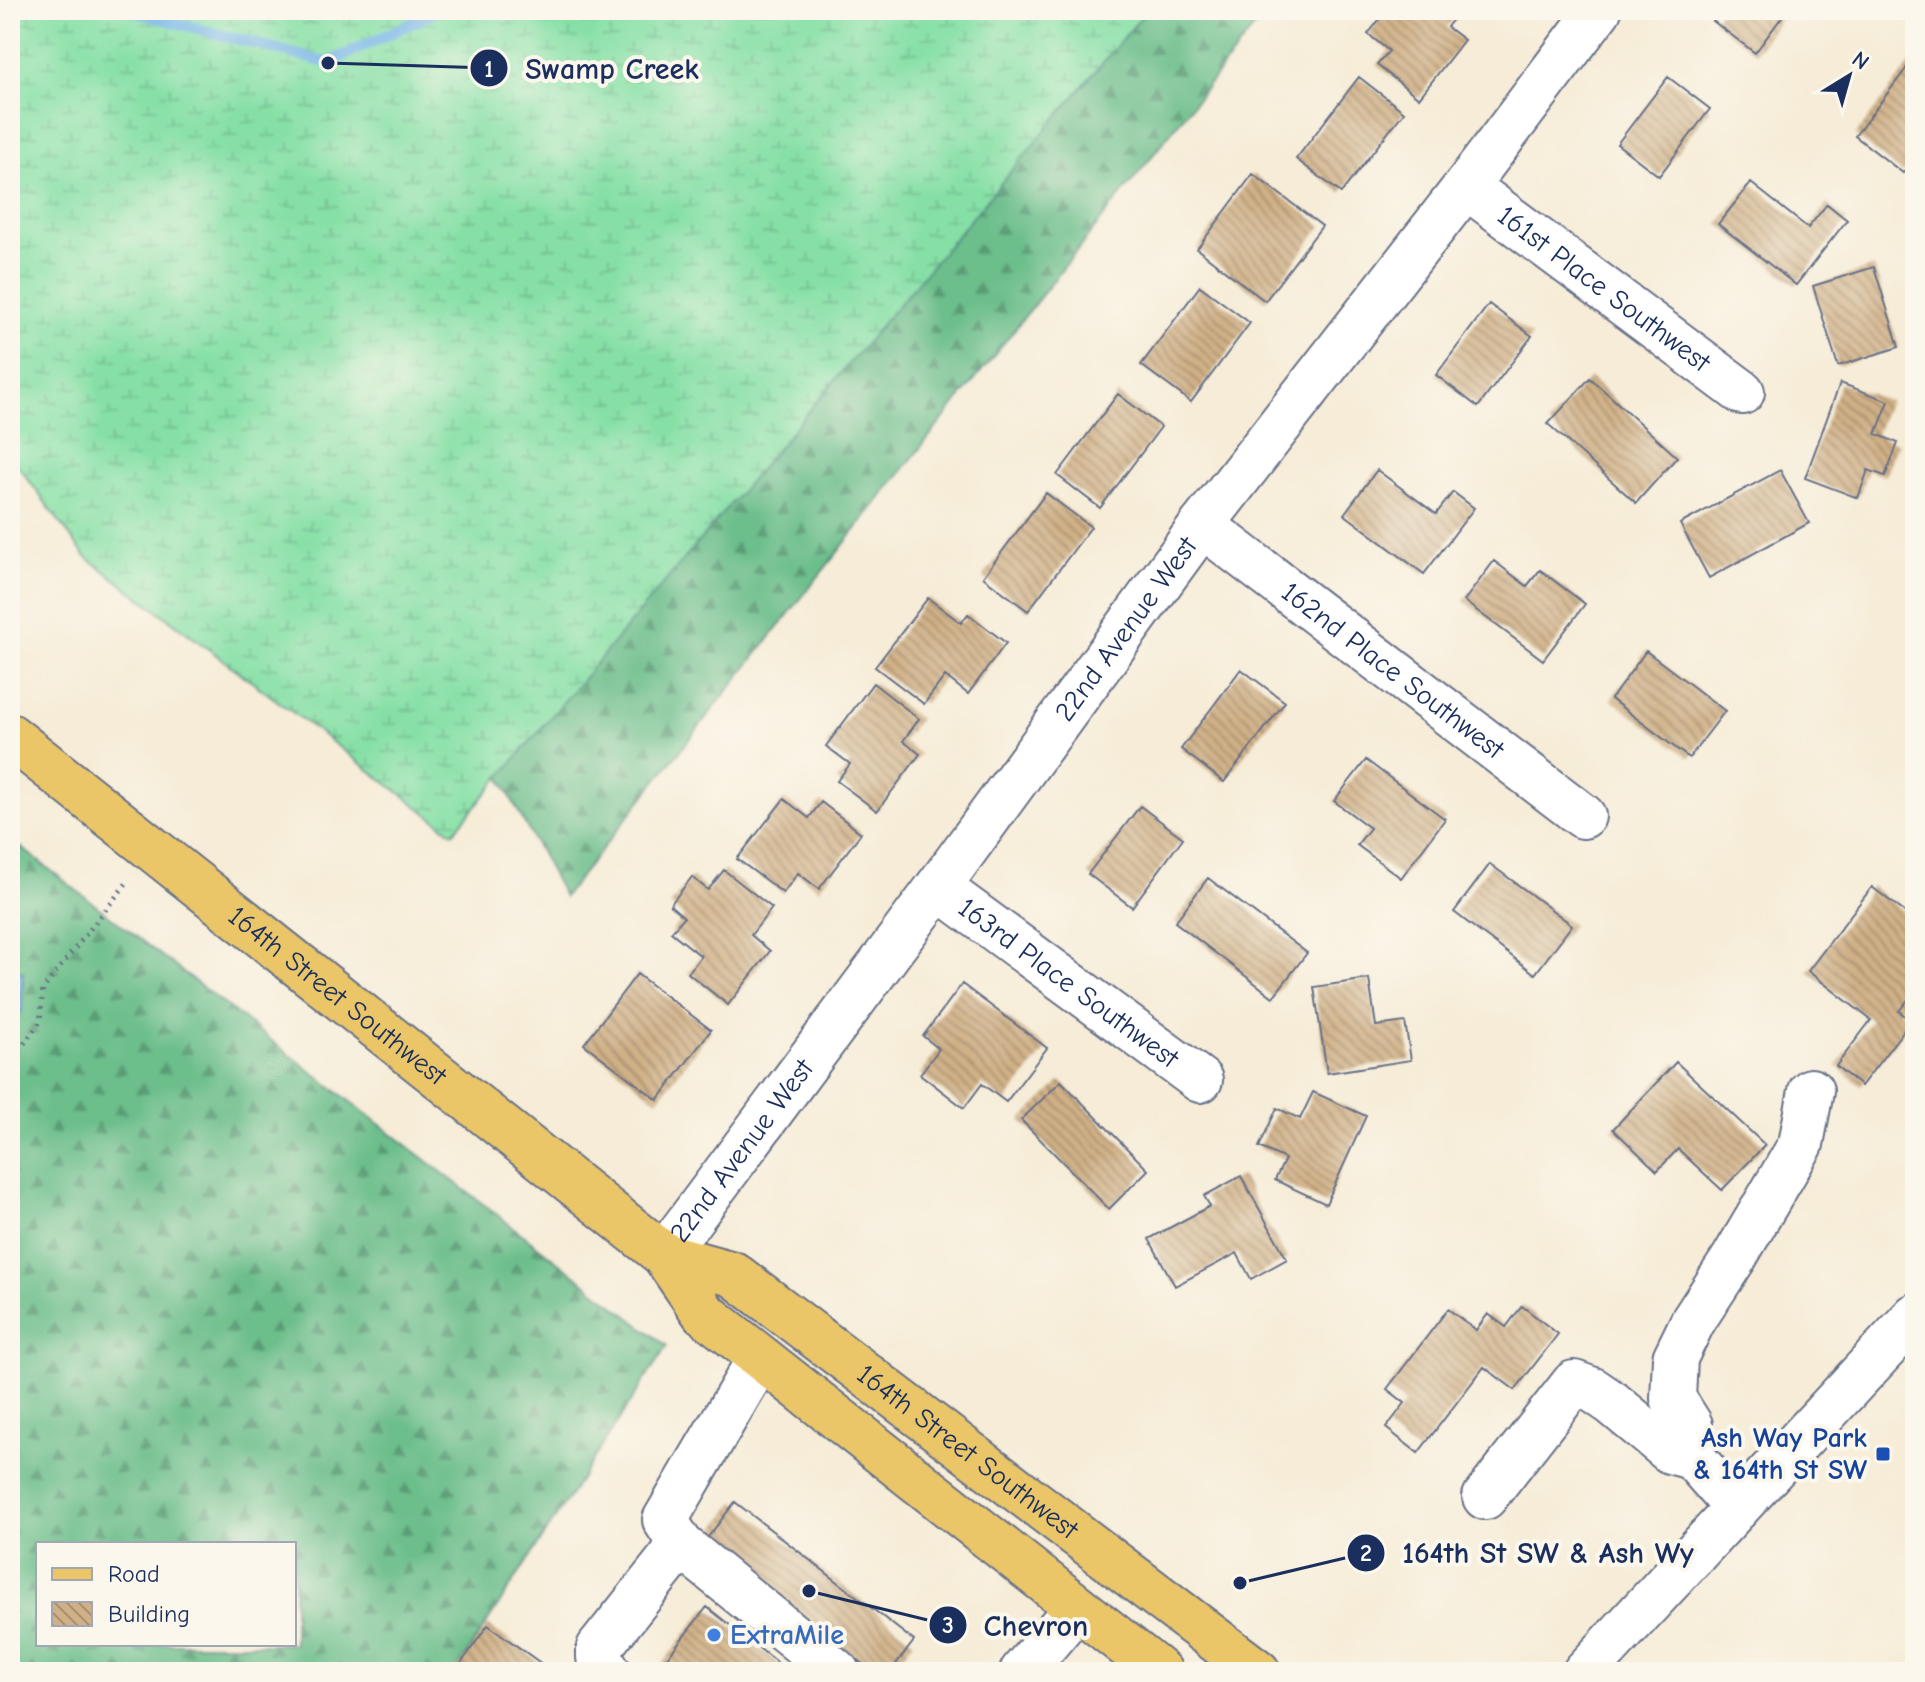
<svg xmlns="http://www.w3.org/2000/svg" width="1925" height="1682" viewBox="0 0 1925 1682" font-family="'Comic Neue',sans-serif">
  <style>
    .forest { fill: url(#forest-firs); stroke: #447674; stroke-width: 2; fill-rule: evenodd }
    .wetland { fill: url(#wetland-marsh); stroke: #508882; stroke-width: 2 }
    .water { fill: url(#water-waves); stroke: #4672a2; stroke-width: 2 }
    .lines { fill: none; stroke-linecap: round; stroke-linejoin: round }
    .stream { stroke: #72b4e7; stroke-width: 11 }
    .building { fill: url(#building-back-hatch) }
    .minor-casing { stroke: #687188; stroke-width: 48 }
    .major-casing { stroke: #687188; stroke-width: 48 }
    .path { stroke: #687188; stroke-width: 5; stroke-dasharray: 2 6; stroke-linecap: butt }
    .minor { stroke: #fff; stroke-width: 44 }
    .major { stroke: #ebc669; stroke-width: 44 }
    .transit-dot { fill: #1a4fb4; stroke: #fbf7ec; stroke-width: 3 }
    .shop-dot { fill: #3f7fe0; stroke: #fbf7ec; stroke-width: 3 }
    .labels { text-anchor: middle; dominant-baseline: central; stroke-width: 8; stroke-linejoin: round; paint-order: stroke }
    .street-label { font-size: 28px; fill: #1b2f5e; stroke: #fbf7ec }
    .transit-label { font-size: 28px; font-weight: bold; fill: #164399; stroke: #fbf7ec; text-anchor: end }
    .shop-label { font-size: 28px; font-weight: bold; fill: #366cbe; stroke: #fbf7ec; text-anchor: start }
    .leader { fill: none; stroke: #1b2f5e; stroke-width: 3 }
    .callout-dot { fill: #1b2f5e; stroke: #fbf7ec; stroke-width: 3 }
    .mark-label { font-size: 24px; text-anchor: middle; font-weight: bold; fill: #fff }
    .callout-label { font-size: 30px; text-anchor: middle; font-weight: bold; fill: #1b2f5e; stroke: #fbf7ec; stroke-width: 8; stroke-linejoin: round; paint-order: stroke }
  </style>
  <defs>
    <pattern id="forest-firs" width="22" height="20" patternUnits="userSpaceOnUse" patternTransform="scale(2)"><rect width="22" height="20" fill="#6cbe8b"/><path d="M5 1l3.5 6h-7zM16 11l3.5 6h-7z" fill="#589b75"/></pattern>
    <pattern id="wetland-marsh" width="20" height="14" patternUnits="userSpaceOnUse" patternTransform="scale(2)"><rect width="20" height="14" fill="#86e0a6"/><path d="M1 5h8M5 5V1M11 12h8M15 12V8" fill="none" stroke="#73c091"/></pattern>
    <pattern id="water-waves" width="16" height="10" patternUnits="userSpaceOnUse" patternTransform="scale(2)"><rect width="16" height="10" fill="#72b4e7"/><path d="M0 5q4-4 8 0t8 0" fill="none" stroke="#5d93be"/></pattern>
    <pattern id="building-back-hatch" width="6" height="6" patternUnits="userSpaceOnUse" patternTransform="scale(2)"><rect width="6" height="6" fill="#d0b086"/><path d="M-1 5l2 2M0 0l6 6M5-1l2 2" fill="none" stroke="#a89071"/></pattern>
  </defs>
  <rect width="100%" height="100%" fill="#fbf7ec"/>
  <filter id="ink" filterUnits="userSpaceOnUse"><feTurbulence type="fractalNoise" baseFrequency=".0125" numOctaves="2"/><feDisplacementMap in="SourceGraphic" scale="16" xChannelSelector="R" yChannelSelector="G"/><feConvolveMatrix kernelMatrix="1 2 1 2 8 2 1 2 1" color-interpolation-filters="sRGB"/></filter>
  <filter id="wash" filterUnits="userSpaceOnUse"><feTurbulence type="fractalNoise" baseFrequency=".006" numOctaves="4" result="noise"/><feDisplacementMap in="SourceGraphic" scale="32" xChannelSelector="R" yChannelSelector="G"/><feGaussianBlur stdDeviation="1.8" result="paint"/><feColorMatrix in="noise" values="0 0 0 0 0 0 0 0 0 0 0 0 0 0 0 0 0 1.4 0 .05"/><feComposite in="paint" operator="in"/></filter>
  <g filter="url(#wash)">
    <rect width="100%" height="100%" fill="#f6ecd7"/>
    <path class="forest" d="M689,10H1268L564,897L367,528Z
      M10,839L667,1346L455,1672H10ZM38,1544H294V1644H38Z"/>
    <path class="wetland" d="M10,10H1147L453,833L85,556L10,455Z"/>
    <path class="water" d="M10,969L23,972L22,1010L10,1026Z"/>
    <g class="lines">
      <path class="stream" d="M128,10L328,63L439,10"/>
    </g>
    <g id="blocks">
      <path class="building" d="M1387,10H1460L1447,27L1464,40L1419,98L1377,65L1389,51L1368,34Z
        M1721,10H1787L1755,53L1713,21Z
        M1912,61L1915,63V158L1903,173L1855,136Z
        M1359,77L1404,112L1341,193L1296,159Z
        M1668,77L1710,109L1659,176L1617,144Z
        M1253,174L1322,226L1265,301L1197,249Z
        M1751,183L1808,228L1827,204L1847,220L1796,285L1718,224Z
        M1874,267L1899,347L1838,366L1813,286Z
        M1200,286L1250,323L1191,402L1141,365Z
        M1489,304L1532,336L1478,407L1436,375Z
        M1590,378L1677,457L1636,503L1548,424Z
        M1840,383L1889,401L1876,434L1898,443L1885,476L1868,470L1858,498L1805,478Z
        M1118,394L1161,427L1100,508L1057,475Z
        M1377,470L1436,514L1453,492L1474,508L1424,574L1344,514Z
        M1780,470L1809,523L1709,578L1680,524Z
        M1046,493L1091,527L1028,611L983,577Z
        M1494,561L1527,586L1540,570L1585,604L1543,660L1464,601Z
        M928,598L961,623L968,614L1006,643L968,694L945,676L924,704L875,667Z
        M1646,651L1725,711L1689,758L1611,699Z
        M1241,669L1285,702L1224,782L1181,749Z
        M873,683L919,719L903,741L920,754L877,811L837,781L850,764L826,746Z
        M1366,760L1445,819L1401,878L1357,845L1370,828L1334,801Z
        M784,799L809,818L821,802L861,833L819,889L798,873L783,893L737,859Z
        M1140,806L1183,838L1132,907L1088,874Z
        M1490,864L1572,925L1535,974L1454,912Z
        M724,870L772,908L751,935L770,951L728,1005L688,973L701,956L671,932L684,917L670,905L692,877L708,890Z
        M1208,878L1307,953L1273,997L1175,922Z
        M1872,887L1915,920V991L1899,1011L1911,1021L1861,1086L1836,1066L1871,1020L1808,971Z
        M637,974L711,1030L658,1100L584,1044Z
        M1369,979L1376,1026L1405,1022L1411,1060L1327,1073L1314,987Z
        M962,984L1047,1048L1006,1102L982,1084L964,1108L920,1074L939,1049L923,1036Z
        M1676,1062L1765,1145L1722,1190L1678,1149L1657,1171L1613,1129Z
        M1061,1081L1148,1170L1109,1209L1021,1120Z
        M1313,1092L1366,1116L1326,1204L1275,1180L1285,1159L1259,1147L1277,1108L1300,1119Z
        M1241,1176L1287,1259L1251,1279L1237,1253L1175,1286L1149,1239L1210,1206L1204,1196Z
        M1522,1306L1558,1334L1515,1390L1484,1367L1418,1453L1386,1428L1405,1403L1387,1389L1448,1309L1476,1330L1488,1314L1506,1327Z
        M735,1502L914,1641L890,1672H873L705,1541Z
        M707,1607L789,1672H673L662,1664Z
        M488,1625L553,1672H455Z"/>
    </g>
  </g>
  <g filter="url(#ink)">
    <use href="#blocks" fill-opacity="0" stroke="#687188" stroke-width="2"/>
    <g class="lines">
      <defs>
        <g id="minor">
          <path id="s1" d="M1466,186L1742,392"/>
          <path id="s2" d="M1202,525L1583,816"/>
          <path id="s3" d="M938,887L1200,1080"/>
          <path id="s4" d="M664,1255L938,887L1202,525L1466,186L1599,10"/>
          <path d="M1692,1457L1690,1425L1673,1398L1675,1358L1693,1321L1734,1258L1801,1144L1811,1091"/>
          <path d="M1485,1497L1574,1383L1593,1390L1612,1403L1670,1451L1692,1457L1737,1508"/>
          <path d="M681,1545L837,1672"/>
          <path d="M609,1672L599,1657V1648L681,1545L665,1520L760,1358"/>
          <path d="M1022,1672L1077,1607"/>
          <path d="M1585,1672L1915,1316"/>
        </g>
        <g id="major">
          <path id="s5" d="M10,736L664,1255L704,1313L1160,1672"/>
          <path id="s6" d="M664,1255L733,1274L1258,1672"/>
        </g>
      </defs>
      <use href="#minor" class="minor-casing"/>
      <use href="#major" class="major-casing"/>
      <path class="path" d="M10,1063L40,1022L43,989L129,880"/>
      <use href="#minor" class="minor"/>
      <use href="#major" class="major"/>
    </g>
  </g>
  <rect class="transit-dot" x="1875" y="1446" width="16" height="16" rx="4"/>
  <circle class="shop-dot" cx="714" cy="1635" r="8"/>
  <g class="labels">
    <g class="street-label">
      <text stroke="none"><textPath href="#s1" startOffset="172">161st Place Southwest</textPath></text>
      <text stroke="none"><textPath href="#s4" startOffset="778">22nd Avenue West</textPath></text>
      <text stroke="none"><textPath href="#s2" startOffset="240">162nd Place Southwest</textPath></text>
      <text stroke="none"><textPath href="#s3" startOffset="162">163rd Place Southwest</textPath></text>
      <text stroke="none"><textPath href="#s5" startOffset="418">164th Street Southwest</textPath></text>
      <text stroke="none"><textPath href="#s4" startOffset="130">22nd Avenue West</textPath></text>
      <text stroke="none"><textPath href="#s6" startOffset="366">164th Street Southwest</textPath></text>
    </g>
    <g class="transit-label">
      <text x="1867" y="1438">Ash Way Park<tspan x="1867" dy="32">&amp; 164th St SW</tspan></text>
    </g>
    <g class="shop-label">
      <text x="730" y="1635">ExtraMile</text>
    </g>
  </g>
  <path class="leader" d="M328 63L489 68M1240 1583L1366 1553M809 1591L948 1625"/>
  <g class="callout-dot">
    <circle cx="328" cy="63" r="8"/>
    <circle cx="1240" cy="1583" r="8"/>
    <circle cx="809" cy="1591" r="8"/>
    <circle cx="489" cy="68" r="20"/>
    <circle cx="1366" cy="1553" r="20"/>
    <circle cx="948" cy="1625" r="20"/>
  </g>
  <g class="mark-label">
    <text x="489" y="77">1</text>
    <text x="1366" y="1561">2</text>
    <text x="948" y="1633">3</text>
  </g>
  <g class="callout-label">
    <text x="612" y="79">Swamp Creek</text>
    <text x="1548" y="1563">164th St SW &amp; Ash Wy</text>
    <text x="1036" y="1636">Chevron</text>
  </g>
  <rect width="1925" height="1682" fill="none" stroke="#fbf7ec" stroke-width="40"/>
  <rect x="36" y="1542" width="260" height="104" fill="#fbf7ec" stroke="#a1a7b3" stroke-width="2"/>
  <rect x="52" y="1568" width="40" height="12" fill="#ebc669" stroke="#a1a7b3" stroke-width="2"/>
  <text x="108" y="1582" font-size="24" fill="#1b2f5e">Road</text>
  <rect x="52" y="1602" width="40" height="24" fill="url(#building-back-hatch)" stroke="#a1a7b3" stroke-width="2"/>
  <text x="108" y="1622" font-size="24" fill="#1b2f5e">Building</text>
  <g transform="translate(1849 76) rotate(37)" stroke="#fbf7ec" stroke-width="6" paint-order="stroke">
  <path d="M0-6L14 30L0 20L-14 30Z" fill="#1b2f5e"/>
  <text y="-12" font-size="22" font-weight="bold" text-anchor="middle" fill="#1b2f5e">N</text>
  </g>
</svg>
